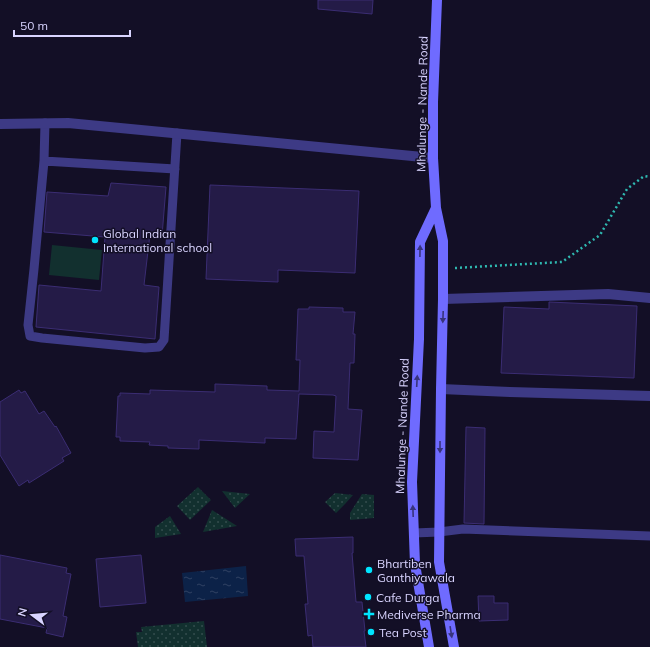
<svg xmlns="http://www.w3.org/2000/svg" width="650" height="647" viewBox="0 0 650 647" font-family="Mulish,sans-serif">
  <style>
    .grass { fill: url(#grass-dots) }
    .green { fill: #12302f }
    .water { fill: url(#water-ripples) }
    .building { fill: #241b47; stroke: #3b2d73 }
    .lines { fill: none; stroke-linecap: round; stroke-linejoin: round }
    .path { stroke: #2fb8b0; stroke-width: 2.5; stroke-dasharray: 2 3; stroke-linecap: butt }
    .lane { stroke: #3d3a85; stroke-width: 9 }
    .street { stroke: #3d3a85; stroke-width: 10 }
    .secondary { stroke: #6f6bff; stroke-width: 10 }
    .oneway { fill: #38347d }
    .poi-dot { fill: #00e5ff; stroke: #130f26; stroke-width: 1.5 }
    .labels { text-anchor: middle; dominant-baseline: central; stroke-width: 3; stroke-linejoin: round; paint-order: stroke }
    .street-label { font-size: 12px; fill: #d9d4ff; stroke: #130f26 }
    .poi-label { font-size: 12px; fill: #d9d4ff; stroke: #130f26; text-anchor: start }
  </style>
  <defs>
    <pattern id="grass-dots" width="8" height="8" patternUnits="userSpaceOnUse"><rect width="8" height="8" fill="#12302f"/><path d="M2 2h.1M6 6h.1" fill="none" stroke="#344d4e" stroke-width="1.8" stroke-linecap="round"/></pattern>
    <pattern id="water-ripples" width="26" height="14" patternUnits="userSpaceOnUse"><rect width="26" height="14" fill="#0c2248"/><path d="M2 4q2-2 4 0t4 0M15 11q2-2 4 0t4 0" fill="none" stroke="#2f4163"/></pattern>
  </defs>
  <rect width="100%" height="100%" fill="#130f26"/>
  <path class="grass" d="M198,487L211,500L190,520L177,506Z
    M222,491L250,494L235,508Z
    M335,493L353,495L345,504L336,513L325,502Z
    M362,494L374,495V518L350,520V513Z
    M212,510L237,526L203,532Z
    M170,516L181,534L155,538V527Z
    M204,621L207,647H138L136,632H142L141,627Z"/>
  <path class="green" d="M52,245L102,250L99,280L49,275Z"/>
  <path class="water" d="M246,566L248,596L185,602L182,573Z"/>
  <path class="building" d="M318,0H373L372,14L318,9Z
    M111,183L166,187L162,236L150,234L144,285L159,287L155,339L36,327L39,285L101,291L105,237L44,232L47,192L108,196Z
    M210,185L359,191L355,273L278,270V282L206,279Z
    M549,302L637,306L634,378L501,373L504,307L549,309Z
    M309,307L343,308V312H355L353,334H355L354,363H350L348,409L362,410L358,460L313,458L314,431L334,432L336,396L333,395L299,394L296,439L265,438V443L199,440V449L168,448V446L149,445L150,442L120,441V437H116L118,396H120V393L150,394V390L215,392V384L267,386V390L299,391L300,360H296L298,309H309Z
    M19,390L21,393L25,391L39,414L44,411L55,427L56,426L71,453L62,458L64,461L29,483L28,480L19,486L0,455V402Z
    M466,427L485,428L484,524L464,523Z
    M353,537V553H352L356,602H362L365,631H364L366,647H313L312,635L308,636L305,604H308L304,556H296L295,539Z
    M0,555L67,568L66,573L71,574L63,616L67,617L63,637L46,633L47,628L0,619Z
    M141,555L146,603L100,607L96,559Z
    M478,596H494V603H508V620L479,621Z"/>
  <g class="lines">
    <path class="path" d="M455,268L562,262L600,235L627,189L644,176L650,177"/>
    <path class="lane" d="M45,123L44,161L34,269L28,325L30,336L42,338L145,348L159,347L164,340L177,133
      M44,161L175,169
      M414,533L439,532L463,529L650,536"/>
    <path class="street" d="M0,124L68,123L433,158
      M443,299L608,294L650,298
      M441,389L510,392L650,396"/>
    <path class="secondary" d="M437,0L433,102V158L436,208L443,241V299L441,389L439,562L454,647
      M429,647L415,564L412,482L419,339L420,242L436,208"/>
  </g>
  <defs><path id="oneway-solid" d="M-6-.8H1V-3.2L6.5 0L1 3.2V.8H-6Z"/></defs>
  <g class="oneway">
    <use href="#oneway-solid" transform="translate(420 251) rotate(-89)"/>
    <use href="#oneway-solid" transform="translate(443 317) rotate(92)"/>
    <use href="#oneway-solid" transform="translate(417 381) rotate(-87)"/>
    <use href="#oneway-solid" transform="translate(440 447) rotate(90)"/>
    <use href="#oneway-solid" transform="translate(413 511) rotate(-92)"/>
    <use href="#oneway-solid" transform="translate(451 632) rotate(81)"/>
  </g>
  <g class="poi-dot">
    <circle cx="95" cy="240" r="4"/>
    <circle cx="369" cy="570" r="4"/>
    <circle cx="368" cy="597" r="4"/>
    <path d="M367 608h4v4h4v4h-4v4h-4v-4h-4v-4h4z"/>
    <circle cx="371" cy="632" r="4"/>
  </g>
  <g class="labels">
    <g class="street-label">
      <text transform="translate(422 104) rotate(-89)">Mhalunge - Nande Road</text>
      <text transform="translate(402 426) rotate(-88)">Mhalunge - Nande Road</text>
    </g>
    <g class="poi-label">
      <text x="103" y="233">Global Indian<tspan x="103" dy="14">International school</tspan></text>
      <text x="377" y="563">Bhartiben<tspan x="377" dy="14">Ganthiyawala</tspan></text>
      <text x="376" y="597">Cafe Durga</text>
      <text x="377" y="614">Mediverse Pharma</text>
      <text x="379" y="632">Tea Post</text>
    </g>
  </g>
  <g transform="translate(32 615) rotate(286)" stroke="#130f26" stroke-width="3" paint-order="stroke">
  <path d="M0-3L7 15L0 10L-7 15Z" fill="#d9d4ff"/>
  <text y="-6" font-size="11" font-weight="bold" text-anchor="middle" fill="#d9d4ff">N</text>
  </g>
  <path d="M14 30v6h116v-6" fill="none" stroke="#d9d4ff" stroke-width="2"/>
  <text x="20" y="30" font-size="12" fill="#d9d4ff" stroke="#130f26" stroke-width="3" paint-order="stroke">50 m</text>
</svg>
